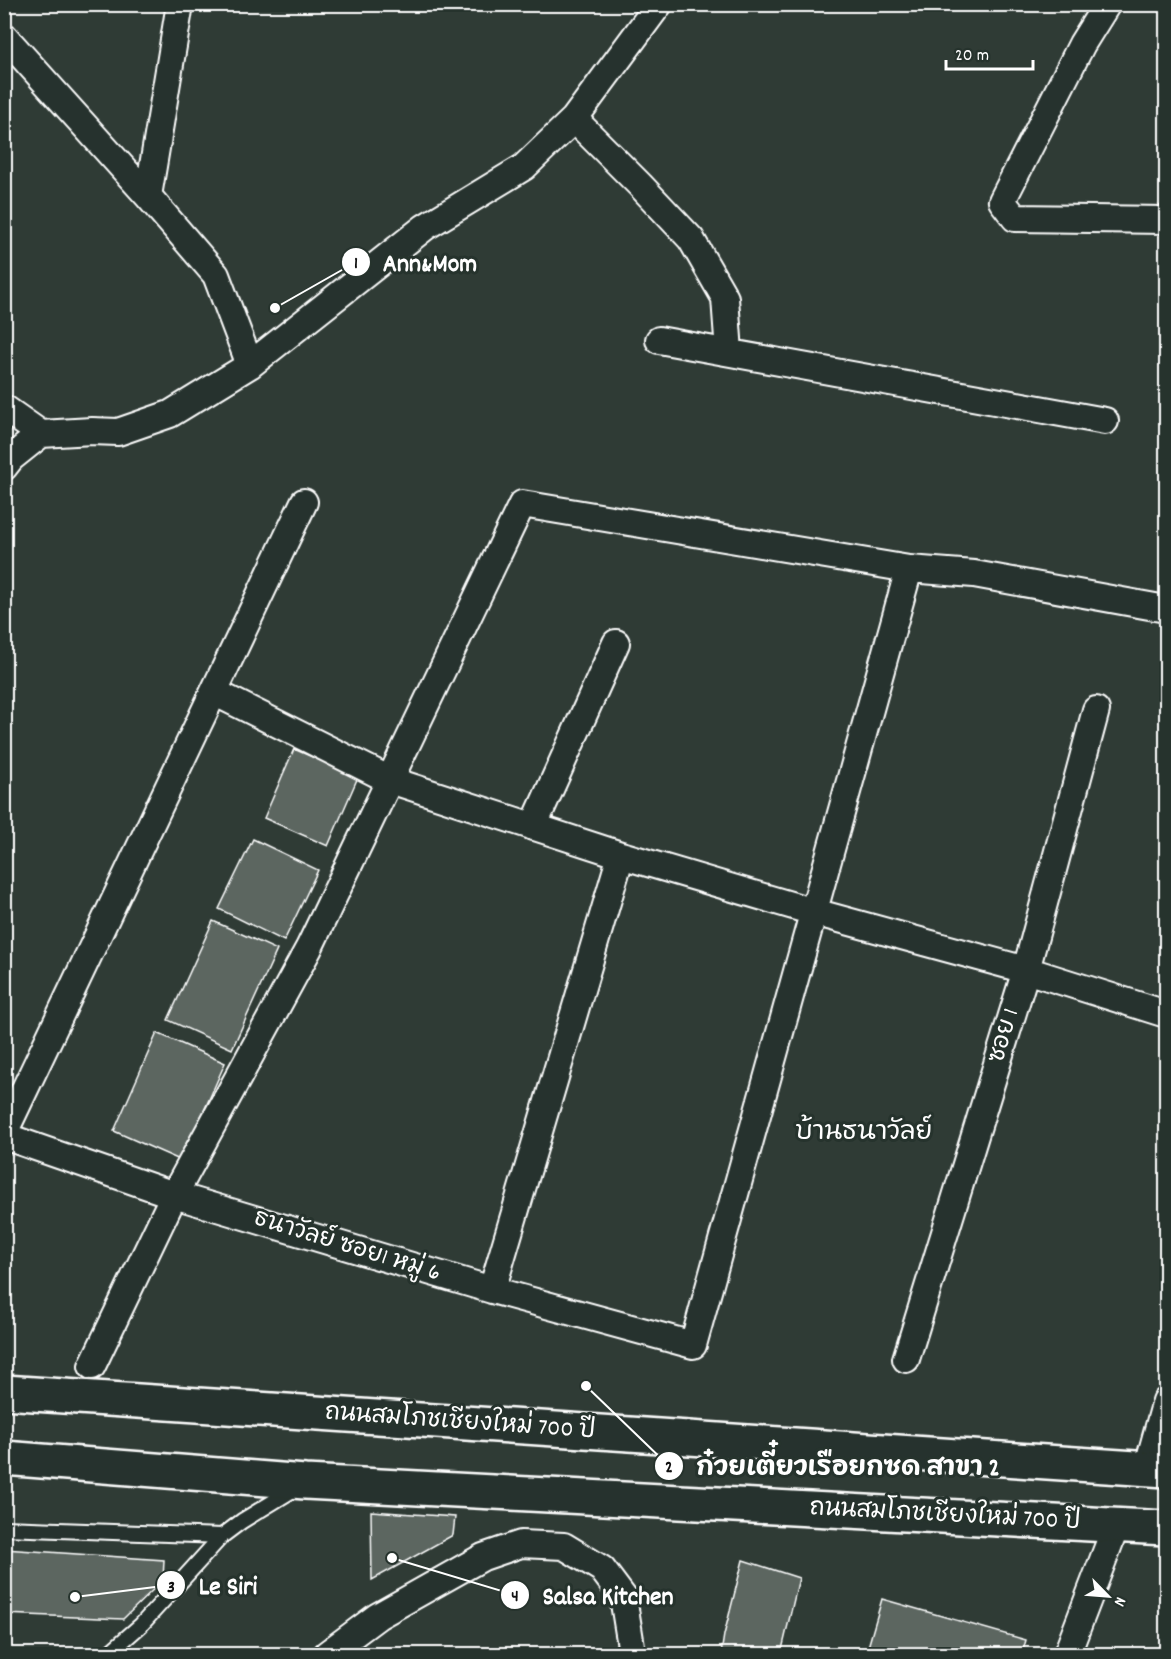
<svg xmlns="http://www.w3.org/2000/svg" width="1171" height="1659" viewBox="0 0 1171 1659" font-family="Dekko,'Playpen Sans Thai',sans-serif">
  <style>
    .building { fill: #5b6661; stroke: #fff; stroke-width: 1.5 }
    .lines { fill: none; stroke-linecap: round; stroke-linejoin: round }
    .lane-casing { stroke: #fff; stroke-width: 18 }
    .street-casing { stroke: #fff; stroke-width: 30 }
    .primary-casing { stroke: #fff; stroke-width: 38 }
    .lane { stroke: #26332d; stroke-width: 14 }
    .street { stroke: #26332d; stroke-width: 26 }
    .primary { stroke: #26332d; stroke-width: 33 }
    .labels { text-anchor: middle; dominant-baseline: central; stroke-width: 6; stroke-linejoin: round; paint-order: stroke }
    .street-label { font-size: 24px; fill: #fff; stroke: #26332d }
    .neighbourhood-label { font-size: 26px; fill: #fff; stroke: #26332d }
    .leader { fill: none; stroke: #fff; stroke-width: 2 }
    .callout-dot { fill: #fff; stroke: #26332d; stroke-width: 2 }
    .mark-label { font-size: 18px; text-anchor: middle; font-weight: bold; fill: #111 }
    .callout-label { font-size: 26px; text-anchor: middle; font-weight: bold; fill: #fff; stroke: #26332d; stroke-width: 6; stroke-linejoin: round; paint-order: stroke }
  </style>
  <rect width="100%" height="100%" fill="#2f3b35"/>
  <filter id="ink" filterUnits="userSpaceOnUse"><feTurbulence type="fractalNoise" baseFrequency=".0167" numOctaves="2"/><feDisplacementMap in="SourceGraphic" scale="12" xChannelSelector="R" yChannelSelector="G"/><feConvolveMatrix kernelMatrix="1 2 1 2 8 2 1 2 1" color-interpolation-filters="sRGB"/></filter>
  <g filter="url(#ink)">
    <path class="building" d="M294,749L358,777L328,846L264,818Z
      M253,839L318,870L284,941L219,909Z
      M213,921L277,950L232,1049L168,1020Z
      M157,1033L225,1063L182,1161L114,1131Z
      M371,1511L455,1517L453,1535L372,1580Z
      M4,1549L164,1560L163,1580L123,1619L4,1614Z
      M743,1560L799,1578L781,1654H721L724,1635Z
      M882,1599L1026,1640L1022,1654H866Z"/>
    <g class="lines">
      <defs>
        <path id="lane" d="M4,1528L222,1536L242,1521L296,1488
          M108,1654L141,1625L222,1536"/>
        <path id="street" d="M1107,4L1082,44L1002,201L1015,218L1166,220
          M4,36L148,196L216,275L250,365
          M574,119L640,185L691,239L725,298L729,352
          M148,196L180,4
          M659,340L1105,421
          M4,408L41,434
          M4,467L11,458L41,434L92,431L118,432L170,414L250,365L425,227L524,167L574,119L659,4
          M214,692L390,780L621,855L814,912L1026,970L1166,1014
          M533,827L616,643
          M4,1133L304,502
          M4,1136L174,1195L492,1290L693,1345L909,569
          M492,1290L621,855
          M906,1359L1026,970L1096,710
          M92,1366L174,1195L309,948L522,504L909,569L974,574L1166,609
          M1147,1469L1166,1401
          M327,1654L378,1616L483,1557L521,1544L564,1546L602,1569L623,1597L631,1646L627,1654
          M1067,1654L1116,1526"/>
        <path id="primary" d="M4,1392L1166,1470
          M4,1458L305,1482L1166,1528"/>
      </defs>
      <use href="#lane" class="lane-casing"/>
      <use href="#street" class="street-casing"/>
      <use href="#primary" class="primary-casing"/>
      <use href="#lane" class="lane"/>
      <use href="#street" class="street"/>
      <use href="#primary" class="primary"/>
    </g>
  </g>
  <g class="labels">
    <g class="street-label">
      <text transform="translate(1005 1036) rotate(-73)">ซอย 1</text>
      <text transform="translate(347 1247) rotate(17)">ธนาวัลย์ ซอย1 หมู่ 6</text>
      <text transform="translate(460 1423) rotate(4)">ถนนสมโภชเชียงใหม่ 700 ปี</text>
      <text transform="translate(945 1516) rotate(3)">ถนนสมโภชเชียงใหม่ 700 ปี</text>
    </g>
    <g class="neighbourhood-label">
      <text x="864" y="1133">บ้านธนาวัลย์</text>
    </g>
  </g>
  <path class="leader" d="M275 308L356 262M586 1386L669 1466M75 1597L171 1585M392 1558L515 1595"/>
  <g class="callout-dot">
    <circle cx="275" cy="308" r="6"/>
    <circle cx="586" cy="1386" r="6"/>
    <circle cx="75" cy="1597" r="6"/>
    <circle cx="392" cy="1558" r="6"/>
    <circle cx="356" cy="262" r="15"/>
    <circle cx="669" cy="1466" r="15"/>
    <circle cx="171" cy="1585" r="15"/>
    <circle cx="515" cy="1595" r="15"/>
  </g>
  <g class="mark-label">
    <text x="356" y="268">1</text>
    <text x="669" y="1472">2</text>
    <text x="171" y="1592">3</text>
    <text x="515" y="1601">4</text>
  </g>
  <g class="callout-label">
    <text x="430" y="271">Ann&amp;Mom</text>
    <text x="848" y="1475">ก๋วยเตี๋ยวเรือยกซด สาขา 2</text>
    <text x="228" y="1594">Le Siri</text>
    <text x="608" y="1604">Salsa Kitchen</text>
  </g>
  <rect width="1171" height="1659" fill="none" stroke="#26332d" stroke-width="24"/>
  <rect x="12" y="12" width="1147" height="1635" fill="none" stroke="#fff" stroke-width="2" filter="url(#ink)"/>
  <g transform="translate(1108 1596) rotate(115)" stroke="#26332d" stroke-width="4.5" paint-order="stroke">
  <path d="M0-4.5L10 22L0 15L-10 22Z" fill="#ffffff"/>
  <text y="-9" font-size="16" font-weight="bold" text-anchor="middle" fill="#ffffff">N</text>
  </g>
  <path d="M946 60v9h87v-9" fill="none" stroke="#ffffff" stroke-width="3"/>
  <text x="955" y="60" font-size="18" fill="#ffffff" stroke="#26332d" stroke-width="4.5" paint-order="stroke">20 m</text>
</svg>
